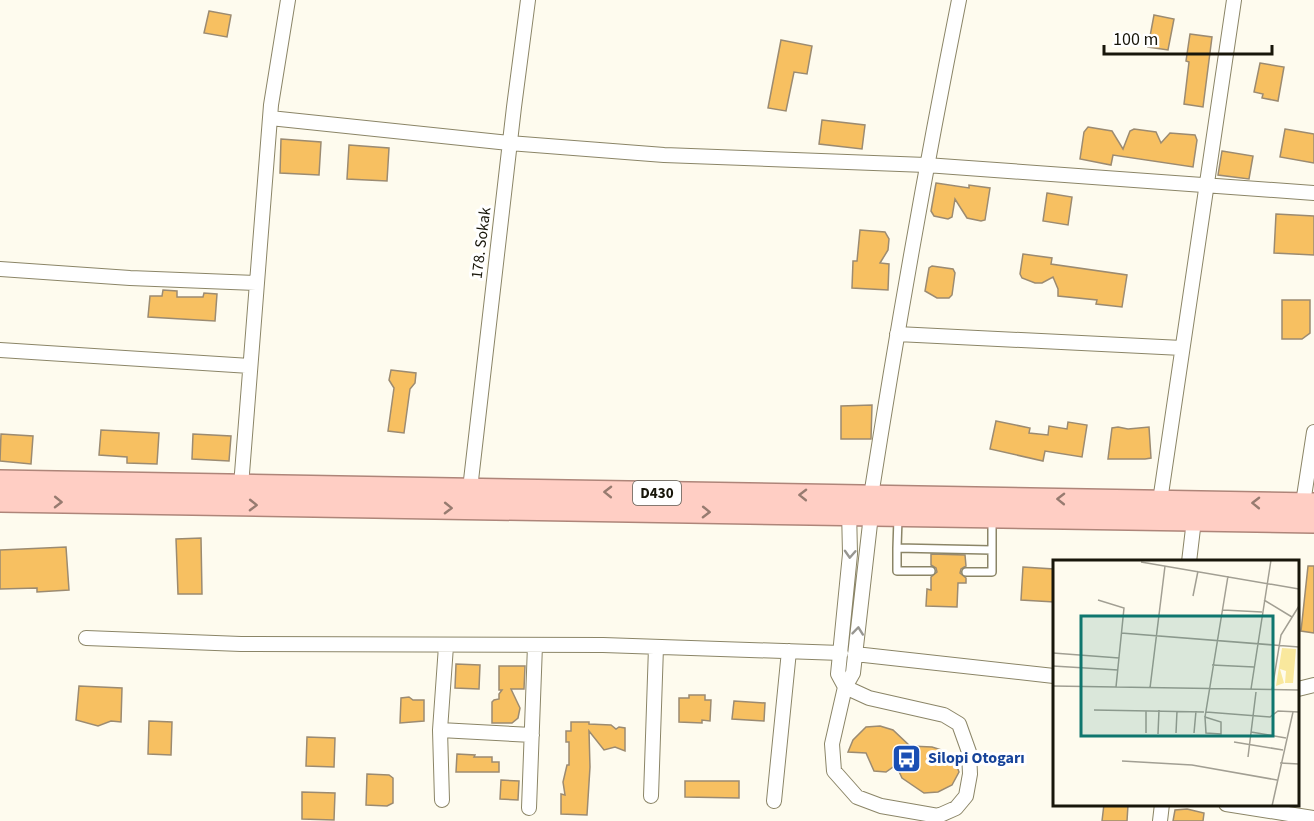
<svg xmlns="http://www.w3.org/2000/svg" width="1314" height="821" viewBox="0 0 1314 821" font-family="'Source Sans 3',sans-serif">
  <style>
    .building { fill: #f7c061; stroke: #9c8b71; stroke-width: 1.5 }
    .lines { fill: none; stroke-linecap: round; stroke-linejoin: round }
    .service-casing { stroke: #8b8567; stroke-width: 10 }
    .minor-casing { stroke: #8b8567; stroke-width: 16 }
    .trunk-casing { stroke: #ae8579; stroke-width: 24 }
    .service { stroke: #fff; stroke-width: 7 }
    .minor { stroke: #fff; stroke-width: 14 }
    .trunk { stroke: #ffcec4; stroke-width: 21 }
    .oneway { stroke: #977b70 }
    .oneway2 { stroke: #979691 }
    .labels { text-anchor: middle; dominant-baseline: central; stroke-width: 6; stroke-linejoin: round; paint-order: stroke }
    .shield { fill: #fff; stroke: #5d5c54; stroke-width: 1.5 }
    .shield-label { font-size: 15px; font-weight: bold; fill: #18160a }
    .street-label { font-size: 16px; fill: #18160a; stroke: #fff }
    .transit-label { font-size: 16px; font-weight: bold; fill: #164399; stroke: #fff; text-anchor: start }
    .inset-road { fill: none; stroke: #a29f93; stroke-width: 1.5 }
    .view { fill: #0f766e; fill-opacity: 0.15; stroke: #0f766e; stroke-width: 3 }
    .inset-edge { fill: none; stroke: #18160a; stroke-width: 3 }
  </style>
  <rect width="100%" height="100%" fill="#fefbee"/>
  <path class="building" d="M209,11L231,15L227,37L204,33Z
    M1154,15L1174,19L1168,50L1148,47Z
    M1190,34L1212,37L1203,107L1184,104L1189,62L1186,61Z
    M781,40L812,46L807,74L794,72L786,111L768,108Z
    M1260,63L1284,67L1278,101L1262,98L1263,94L1254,92Z
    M822,120L865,125L862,149L819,144Z
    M1088,127L1112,131L1123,149L1130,131L1134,129L1156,132L1161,143L1170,133L1195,135L1197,140L1193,167L1113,155L1111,165L1080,159L1084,132Z
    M1285,129L1314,134V163L1280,157Z
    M281,139L321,142L319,175L280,173Z
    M349,145L389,148L387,181L347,179Z
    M1222,151L1253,156L1249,179L1218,175Z
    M936,183L969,188V185L990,188L985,220L981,221L967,218L955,199L952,217L948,219L934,216L931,211Z
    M1047,193L1072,197L1068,225L1043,221Z
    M1276,214L1314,216V255L1274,253Z
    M860,230L885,232L889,239L888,250L880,263L889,264L888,290L852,288L853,261H857Z
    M1023,254L1052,258L1051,264L1127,275L1122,307L1096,304L1097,300L1058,296V289L1053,277L1042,283H1035L1022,278L1020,274Z
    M932,266L953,269L955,273L952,295L949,298H937L925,291L929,268Z
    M163,290L177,291V297H203L204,293L217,294L215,321L148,317L150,296H162Z
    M1282,300H1310V333L1302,339H1282Z
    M391,370L416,373L415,383L410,389L404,433L388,431L394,388L389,380Z
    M872,405L871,439H841V406Z
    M996,421L1030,428L1029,433L1048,435L1049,426L1067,429L1068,422L1087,425L1082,457L1045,451L1043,461L990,449Z
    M1118,427L1128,429L1149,427L1151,458L1145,459H1108L1112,428Z
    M101,430L159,433L157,464L127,463V457L99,455Z
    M1,434L33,436L31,464L0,461Z
    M193,434L231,436L229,461L192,459Z
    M201,538L202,594H178L176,539Z
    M66,547L69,590L37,592V588L0,589V550Z
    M931,554L965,555L966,566L961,569L960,573L966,578V583H958L957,607L926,606L927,589L931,590V577L937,572L936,568L931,565Z
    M1308,566H1314V633L1301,631Z
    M1023,567L1054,569V602L1021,600Z
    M456,664L480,665L479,689L455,688Z
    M499,666H525L524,689H511L520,708L518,718L512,723H492V702L494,700L499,699V694L502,690H499Z
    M79,686L122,688L121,722L111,721L98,726L76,720Z
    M689,695H705V700H711L710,721L702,720V723L679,722V698H689Z
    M409,697L413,700H424V721L400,723L401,698Z
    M734,701L765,703L764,721L732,719Z
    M149,721L172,722L171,755L148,754Z
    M571,722H589V724L611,725L616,729L619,727L625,728V751L615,747L604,750L589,731L590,767L587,815L561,814V794L565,795L563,782L567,765H569V742H566V731H571Z
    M880,726L893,730L910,746L932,747L945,751L948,763L956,764L959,772L952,785L938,792L924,793L902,778L896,765L886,772L874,771L866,753L848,752L853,740L866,727Z
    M307,737L335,738L334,767L306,766Z
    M457,754L475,755L474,757H492V762H499V772H456Z
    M367,774L389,775L393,778V803L387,806L366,805Z
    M501,780L519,781L518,800L500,799Z
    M685,781H739V798L685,797Z
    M302,792L335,793L334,820L302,819Z
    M1104,804L1128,805L1127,821H1102Z
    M1187,809L1204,813L1203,821H1173L1175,810Z"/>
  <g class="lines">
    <defs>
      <path id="service" d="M898,518L897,548L992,550V521
        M897,548V571H931
        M966,572H992V550"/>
      <path id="minor" d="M270,118L509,143L664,155L926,165L1314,193
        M0,269L130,278L256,283
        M897,334L1182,348
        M0,350L250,366
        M241,486L271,105L288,0
        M470,489L514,107L528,0
        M1160,501L1234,0
        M1303,503L1314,432
        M1189,562L1194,520
        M86,638L241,644L603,645L841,653
        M855,654L1054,676
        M845,687L853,673L871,515V496C897,330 926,165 959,0
        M845,687L869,698L944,715L959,724L969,752L970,774L966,796L956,808L938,816L881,806L857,797L834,771L832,744Z
        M845,687L838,674L850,554L849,509
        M1298,689L1314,685
        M440,730L532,735
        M651,796L656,647
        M442,800L440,730L446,646
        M774,801L789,651
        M1226,804L1314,818
        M529,808L535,645
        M1160,821L1162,804"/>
      <path id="trunk" d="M0,481L1314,504
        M0,501L1314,522"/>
    </defs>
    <use href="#service" class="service-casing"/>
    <use href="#minor" class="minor-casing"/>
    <use href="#trunk" class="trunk-casing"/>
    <use href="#service" class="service"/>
    <use href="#minor" class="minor"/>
    <use href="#trunk" class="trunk"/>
  </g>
  <defs><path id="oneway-chevron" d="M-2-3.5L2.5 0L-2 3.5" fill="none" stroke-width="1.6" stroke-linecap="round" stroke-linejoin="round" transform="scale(1.5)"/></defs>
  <g class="oneway">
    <use href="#oneway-chevron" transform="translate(608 492) rotate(-179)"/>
    <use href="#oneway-chevron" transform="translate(803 495) rotate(-179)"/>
    <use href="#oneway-chevron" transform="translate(1061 499) rotate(-179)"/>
    <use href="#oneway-chevron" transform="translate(58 502) rotate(1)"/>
    <use href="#oneway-chevron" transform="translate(1256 503) rotate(-179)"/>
    <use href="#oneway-chevron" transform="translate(253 505) rotate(1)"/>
    <use href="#oneway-chevron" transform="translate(448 508) rotate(1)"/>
    <use href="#oneway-chevron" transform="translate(706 512) rotate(1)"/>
  </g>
  <g class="oneway2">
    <use href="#oneway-chevron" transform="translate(850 554) rotate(93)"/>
    <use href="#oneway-chevron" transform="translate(858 631) rotate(-84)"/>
  </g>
  <defs>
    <symbol id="bus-square" viewBox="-11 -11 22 22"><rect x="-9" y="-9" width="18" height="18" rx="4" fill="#1a4fb4" stroke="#fff"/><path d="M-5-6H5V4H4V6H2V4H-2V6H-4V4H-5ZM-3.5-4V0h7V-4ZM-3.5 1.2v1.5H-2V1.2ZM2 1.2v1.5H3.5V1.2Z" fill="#fff"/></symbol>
  </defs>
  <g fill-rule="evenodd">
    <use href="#bus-square" x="890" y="742" width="33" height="33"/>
  </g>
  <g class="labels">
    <rect class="shield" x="633" y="481" width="48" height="24" rx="4.5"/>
    <g class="shield-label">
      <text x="657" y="493">D430</text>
    </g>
    <g class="street-label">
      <text transform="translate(481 243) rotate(-83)">178. Sokak</text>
    </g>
    <g class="transit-label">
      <text x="928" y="758">Silopi Otogarı</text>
    </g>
  </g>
  <g transform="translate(1053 560)">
    <rect width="246" height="246" fill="#fefbee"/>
    <path d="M229,88L243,89L240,123H232L233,111L227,109L231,123L223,126Z" fill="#f9e89d"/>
    <path class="inset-road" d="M88,2L246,29M140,36L145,11M45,40L71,48L63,127M211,40L239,57M170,50L209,52M68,73L246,87M0,93L66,98M159,105L201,107M0,106L65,110M0,126L246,130M97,128L112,6M198,129L218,0M219,130L228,75L246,46M41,150L151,152M153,152L217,157L225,151L246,152M152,157L175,16M152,157L168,162V174L153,173ZM198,172L233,178M93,173V151M123,173L124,151M141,173L143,151M105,174L106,150M181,182L230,190M195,197L203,132M69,201L139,205L224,220M227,203L246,204M219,246L240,152"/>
    <path class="view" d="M28,56H220V176H28Z"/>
    <rect width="246" height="246" class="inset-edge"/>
  </g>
  <path d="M1104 45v9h168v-9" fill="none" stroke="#18160a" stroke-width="3"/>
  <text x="1113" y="45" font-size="18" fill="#18160a" stroke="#ffffff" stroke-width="4.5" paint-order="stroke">100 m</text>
</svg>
